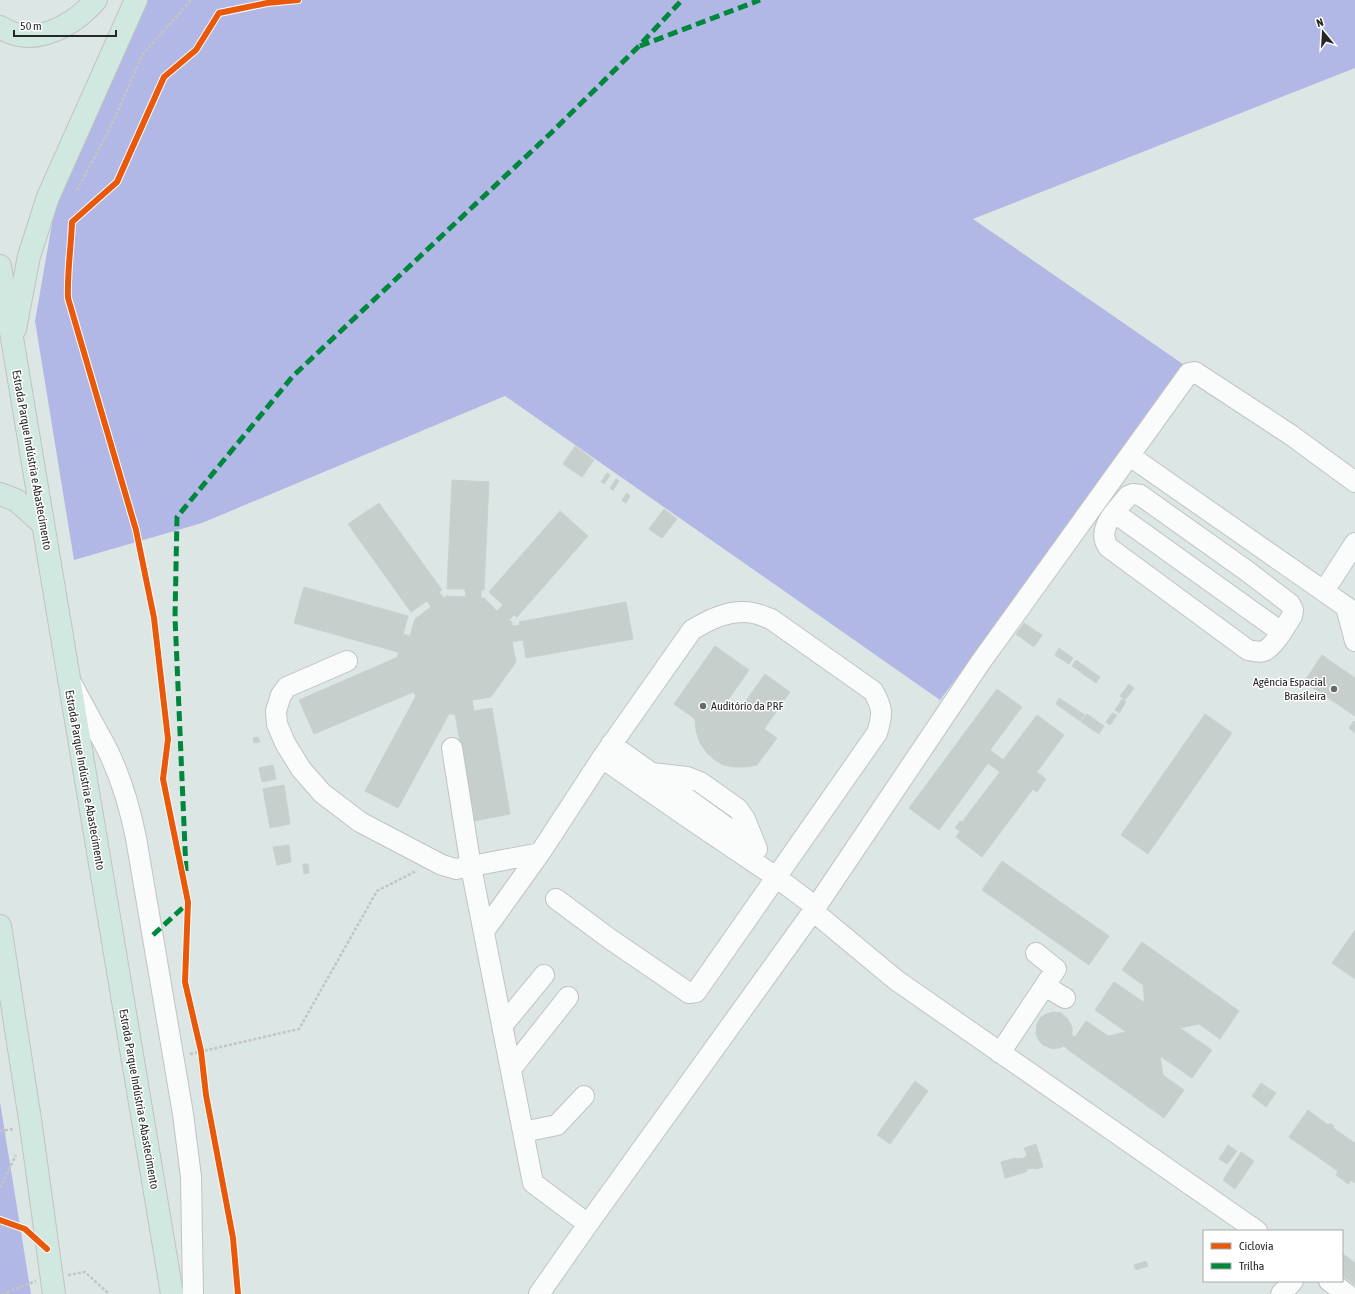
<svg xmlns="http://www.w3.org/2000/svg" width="1355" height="1294" viewBox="0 0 1355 1294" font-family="'Asap Condensed',sans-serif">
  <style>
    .green { fill: #b2b8e5 }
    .building { fill: #c7cfcd; stroke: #c8d1d0 }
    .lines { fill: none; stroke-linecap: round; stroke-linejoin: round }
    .minor-casing { stroke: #c2c3c2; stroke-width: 22 }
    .highway-casing { stroke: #bfc3c2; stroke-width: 24 }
    .path { stroke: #c3c4c4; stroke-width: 2.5; stroke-dasharray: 3 2; stroke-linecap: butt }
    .minor { stroke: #fafbfb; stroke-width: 20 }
    .highway { stroke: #d1e8e1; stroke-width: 22 }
    .quiet { stroke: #00873e; stroke-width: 5; stroke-dasharray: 10 5; stroke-linecap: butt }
    .cycleway-casing { stroke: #fff; stroke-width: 8 }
    .cycleway { stroke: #e8590c; stroke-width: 6 }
    .poi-dot { fill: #666a69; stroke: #fff; stroke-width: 1.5 }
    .labels { text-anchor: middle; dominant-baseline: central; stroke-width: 3; stroke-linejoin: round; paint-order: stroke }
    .street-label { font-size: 12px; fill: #272727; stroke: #fff }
    .poi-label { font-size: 12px; fill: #272727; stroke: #fff; text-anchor: end }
  </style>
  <rect width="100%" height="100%" fill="#dce6e4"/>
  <path class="green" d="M148,0H1355V68L973,219L1190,369L940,700L505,396L202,523L74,560L35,321L56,201Z
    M0,1102L31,1294H0Z"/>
  <path class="building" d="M575,446L594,460L582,477L563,464Z
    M607,473L610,475L604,484L601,482Z
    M616,479L619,481L613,490L610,488Z
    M452,480L489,482L484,590L481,591V598H484L497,611L503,605L489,592L560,511L588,536L517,617L514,615L509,620L512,622V626L520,625L519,622L626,602L633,639L526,658L523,640L512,642L516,662L491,697L472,700L474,711L492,708L510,814L474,821L455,714H449L398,808L365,791L416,696L413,692L314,734L299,700L398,657V652L294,623L304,587L408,616L403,634L410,636L415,619L431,607L427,601L411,612L348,524L379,503L442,590L439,592L444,598L446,596L466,597L465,589H447Z
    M627,493L630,496L626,503L622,500Z
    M664,509L677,519L662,538L649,529Z
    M1024,623L1042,635L1034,647L1016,634Z
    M715,646L749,670L726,703L738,712L765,674L790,692L764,729L777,738L757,765L746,767H734L723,765L715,760L707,753L700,743L696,731L695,719L674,704Z
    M1059,648L1073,658L1069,664L1055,655Z
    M1322,655L1355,678V716L1304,682Z
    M1076,660L1100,677L1096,683L1072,666Z
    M1129,684L1134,688L1125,700L1120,696Z
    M997,689L1022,707L990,750L1003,760L1037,715L1064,735L1037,772L1046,779L1037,792L1033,789L982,857L956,837L960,831L955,828L960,821L962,822L1000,772L988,763L939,830L909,808Z
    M1059,698L1085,715L1080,721L1056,704Z
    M1122,699L1126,702L1119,713L1115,710Z
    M1112,713L1117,715L1110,725L1106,722Z
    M1087,714L1104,726L1099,734L1081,722Z
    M1205,714L1232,733L1148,854L1121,835Z
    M1354,721L1355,722V733L1349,728Z
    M258,737L260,742L254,743L253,738Z
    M273,765L276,779L262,782L259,768Z
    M284,785L290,824L270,828L263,789Z
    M289,845L291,862L277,865L273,847Z
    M1002,861L1109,936L1089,965L982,890Z
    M303,864H308L309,873L304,874Z
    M1355,930V979L1332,963Z
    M1142,942L1239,1011L1220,1039L1199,1024L1180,1028L1212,1050L1192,1078L1160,1056L1163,1075L1184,1090L1164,1118L1067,1049V1048L1064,1046L1059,1048L1053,1049L1043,1045L1039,1041L1036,1034L1037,1024L1040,1018L1046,1014L1054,1012L1061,1013L1068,1019L1072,1027V1035L1075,1037L1086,1021L1108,1036L1126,1032L1095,1010L1114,982L1145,1003L1143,985L1122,970Z
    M915,1081L928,1091L890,1144L877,1135Z
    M1261,1083L1276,1093L1266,1107L1252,1096Z
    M1308,1110L1328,1125L1330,1123L1334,1126L1333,1128L1355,1143V1183L1351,1180L1348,1184L1336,1175L1338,1171L1289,1137Z
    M1036,1144L1043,1167L1036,1169L1033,1168L1027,1169L1026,1172L1005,1178L1001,1162L1015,1158L1018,1159L1024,1158L1027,1155L1024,1148Z
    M1228,1145L1237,1151L1227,1164L1219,1159Z
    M1241,1152L1254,1161L1235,1189L1223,1180Z
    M1342,1253L1355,1263V1285L1342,1275Z
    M1146,1261L1148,1266L1136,1270L1134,1265Z"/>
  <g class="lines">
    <defs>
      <path id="minor" d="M1130,456L1355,613
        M1133,494L1140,495L1247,571L1290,604L1293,610L1292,616C1286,625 1274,647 1264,651C1259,653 1254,651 1248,650L1108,547C1096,528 1116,511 1128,496Z
        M1115,513L1281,632
        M1324,591L1355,543
        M1346,607L1355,641
        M347,661L287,687L281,695L276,711L277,724L285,743L301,769L322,793L360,822L442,865L456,869L540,853L484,931
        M73,686C84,708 97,729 108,751C121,778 130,808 136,838L183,1114L191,1177L193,1294
        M611,744L739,836
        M452,748L471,867L533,1183L588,1224
        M602,758L693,821L776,877L816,907
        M652,773L687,777L700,782L738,809L745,819L757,849
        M540,853L602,758L692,630C710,619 730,609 753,613C759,614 765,617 771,619L873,691C883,708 883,714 877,733L696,992L689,993L610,939L556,899
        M813,911L896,980L1257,1231
        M1045,986L1065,998
        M502,1026L544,975
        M1000,1053L1056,969L1036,953
        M511,1069L568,997
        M523,1132L557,1125L584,1096
        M1329,1281L1347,1294
        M539,1294L588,1224L816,907L980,663L1189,373L1195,372L1291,435L1355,482
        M1281,1294L1293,1281"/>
      <path id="highway" d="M0,27C33,49 73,26 96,0
        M0,266L172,1294
        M15,329L29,256L48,197L136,0
        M0,494L16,500L43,524
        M0,926L31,1126L54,1294"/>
    </defs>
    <use href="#minor" class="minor-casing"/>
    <use href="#highway" class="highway-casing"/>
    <path class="path" d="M77,190L111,126L143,54L191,0
      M190,1054L299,1029L377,891L416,871
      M0,1131L14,1129
      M0,1188L16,1155
      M68,1275L85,1272L109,1294
      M2,1294L36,1281"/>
    <use href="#minor" class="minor"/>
    <use href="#highway" class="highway"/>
    <path class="quiet" d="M640,46L760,0
      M186,871L175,617L177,517L293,376L551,133L638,47L682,0
      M153,935L188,903"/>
    <defs>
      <path id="cycleway" d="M0,1220L25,1229L47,1249
        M238,1294L233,1238L206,1095L201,1051L185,982L188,902L163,779L168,739L154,618L136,530L68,298C67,273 71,248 72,222L117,182L164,77L196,50L219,13L267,3L298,0"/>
    </defs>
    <use href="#cycleway" class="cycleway-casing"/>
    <use href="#cycleway" class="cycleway"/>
  </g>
  <g class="poi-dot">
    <circle cx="1334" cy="689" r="4"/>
    <circle cx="703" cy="706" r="4"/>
  </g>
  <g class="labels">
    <g class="street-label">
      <text transform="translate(32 460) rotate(80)">Estrada Parque Indústria e Abastecimento</text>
      <text transform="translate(85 780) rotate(80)">Estrada Parque Indústria e Abastecimento</text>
      <text transform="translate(139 1099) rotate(80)">Estrada Parque Indústria e Abastecimento</text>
    </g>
    <g class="poi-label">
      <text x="1326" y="682">Agência Espacial<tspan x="1326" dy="14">Brasileira</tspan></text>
      <text x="711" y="706" text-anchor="start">Auditório da PRF</text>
    </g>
  </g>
  <rect x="1203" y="1230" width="140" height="52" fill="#ffffff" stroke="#a9a9a9"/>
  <rect x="1211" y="1243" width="20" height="6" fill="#e8590c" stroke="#a9a9a9"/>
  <text x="1239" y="1250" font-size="12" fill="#272727">Ciclovia</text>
  <rect x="1211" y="1263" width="20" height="6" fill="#00873e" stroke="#a9a9a9"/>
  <text x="1239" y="1270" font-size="12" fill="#272727">Trilha</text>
  <g transform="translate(1323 32) rotate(342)" stroke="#ffffff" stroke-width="3" paint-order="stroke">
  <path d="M0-3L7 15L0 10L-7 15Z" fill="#272727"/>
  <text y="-6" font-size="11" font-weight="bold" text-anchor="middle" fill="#272727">N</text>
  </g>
  <path d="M14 30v6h102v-6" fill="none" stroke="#272727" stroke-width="2"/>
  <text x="20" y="30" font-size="12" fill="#272727" stroke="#ffffff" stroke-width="3" paint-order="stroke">50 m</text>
</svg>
